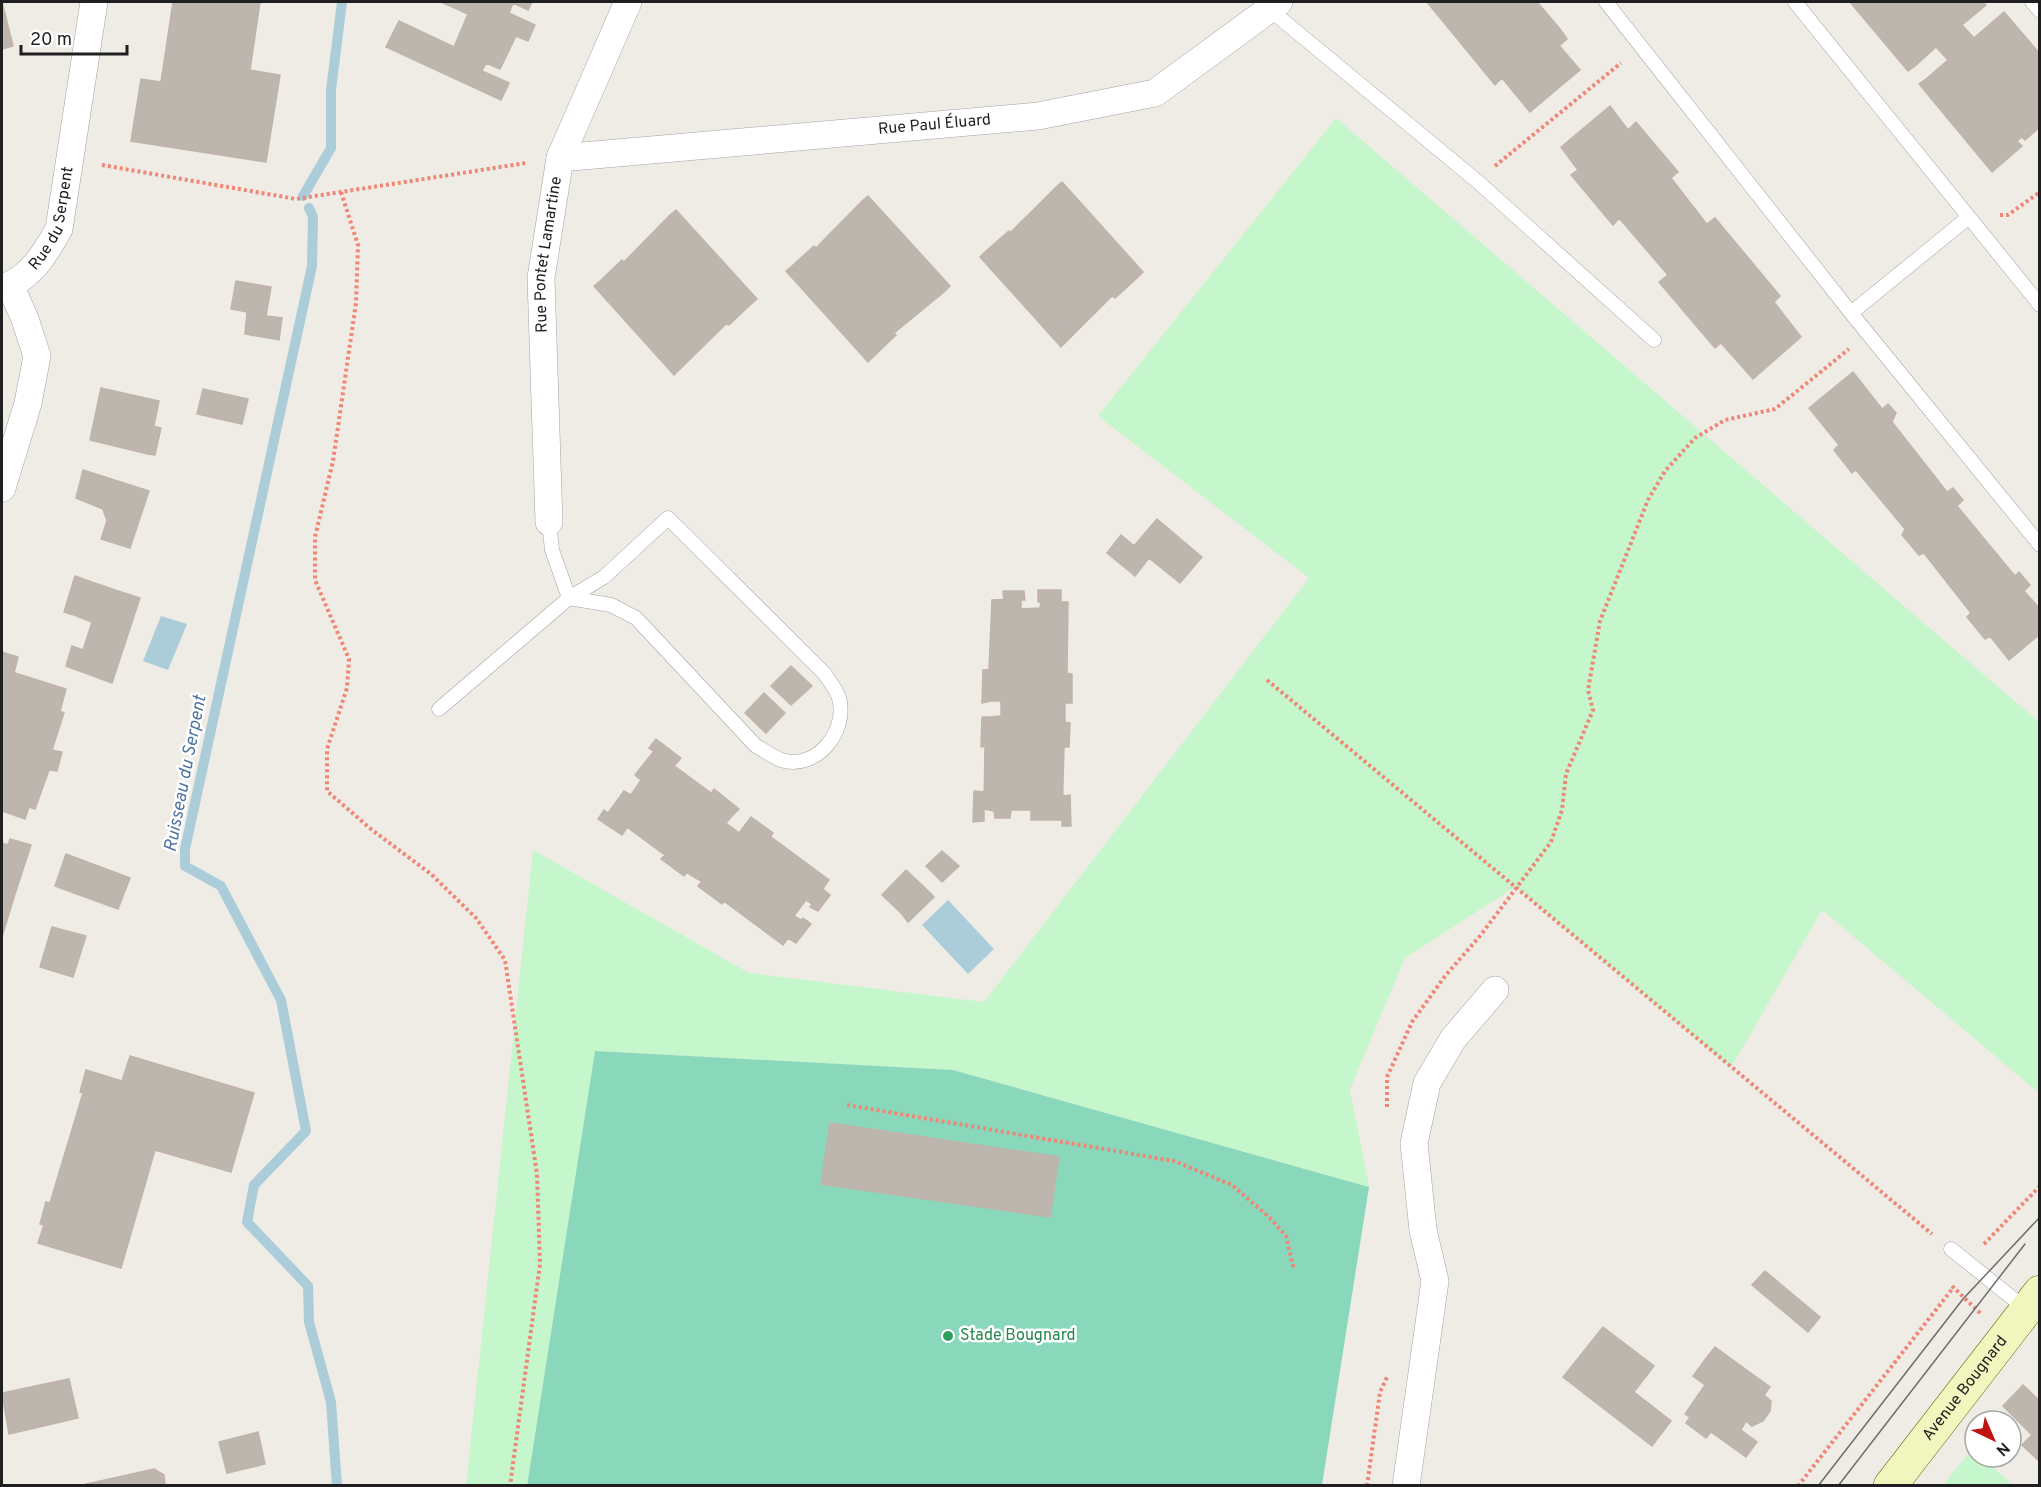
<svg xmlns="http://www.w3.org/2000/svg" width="2041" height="1487" viewBox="0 0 2041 1487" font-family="Overpass,sans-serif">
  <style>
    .park { fill: #c6f6cc }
    .pitch { fill: #8ad8bc }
    .water { fill: #aacdd9 }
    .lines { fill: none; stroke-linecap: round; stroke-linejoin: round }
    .stream { stroke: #aacdd9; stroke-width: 10 }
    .building { fill: #bcb6af; stroke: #c0b4a9; stroke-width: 1.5 }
    .lane-casing { stroke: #a3a3a3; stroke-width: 15 }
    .street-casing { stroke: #a3a3a3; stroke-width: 28 }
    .secondary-casing { stroke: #616f0d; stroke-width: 34 }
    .path { stroke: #f08676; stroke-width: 4; stroke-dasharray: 3 3; stroke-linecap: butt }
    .lane { stroke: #fff; stroke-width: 14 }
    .street { stroke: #fff; stroke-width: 27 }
    .secondary { stroke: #f1f5be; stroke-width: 33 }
    .tram { stroke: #6d6d6d; stroke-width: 1.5 }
    .leisure-dot { fill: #2e9e5b; stroke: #fff; stroke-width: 2 }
    .labels { text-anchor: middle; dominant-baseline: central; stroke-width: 5; stroke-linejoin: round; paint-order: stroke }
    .street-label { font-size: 16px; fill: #1f1f1f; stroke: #fff }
    .leisure-label { font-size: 16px; fill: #27864d; stroke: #fff; text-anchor: start }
    .water-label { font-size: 18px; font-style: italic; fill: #4f75a0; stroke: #fff }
  </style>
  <rect width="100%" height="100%" fill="#efece6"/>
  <path class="park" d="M1336,118L2039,722V1093L1822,910L1731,1068L1515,887L1405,958L1350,1089L1369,1187L953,1070L595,1051L527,1485L466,1486L533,850L749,973L984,1002L1309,578L1098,416Z
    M1972,1449L1975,1457H1981L2013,1485H1943Z"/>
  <path class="pitch" d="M595,1051L953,1070L1369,1187L1322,1485L527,1486Z"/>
  <path class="water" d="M161,616L187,624L168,670L143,661Z
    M948,900L994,949L968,974L922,925Z"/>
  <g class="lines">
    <path class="stream" d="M303,196L331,148V90L342,2
      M309,208L313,217L312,266L185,849V866L221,886L281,1000L306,1131L254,1185L247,1222L308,1286L309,1322L331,1402L337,1486"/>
  </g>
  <path class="building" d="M2,2L13,46L2,49Z
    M173,2H260L250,70L280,75L266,162L131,141L141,79L161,82Z
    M441,2H532L528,10L513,3L509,13L535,25L528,41L516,36L500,69L486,63L482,71L509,83L501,100L386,47L399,21L454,47L468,14Z
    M1427,2H1537L1560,29L1551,36L1580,70L1530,112L1502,78L1495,85Z
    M1850,2H1860L1915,66L1908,71Z
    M1860,2H1983L1986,5L1962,25L1974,38L1997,18L2040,69V127L2025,140L2022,137L2017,141L2022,146L1999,166L1926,79L1948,60L1936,47L1915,66Z
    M2004,12L2040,54V69L1997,18Z
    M1560,29L1567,39L1559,46L1551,36Z
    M1926,79L1999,166L1992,172L1919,84Z
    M1610,106L1628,130L1636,122L1678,172L1671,178L1712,231L1720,224L1780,296L1774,302L1801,337L1753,379L1721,343L1715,348L1659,282L1668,275L1619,218L1613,225L1571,175L1578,170L1561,147Z
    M1062,182L1143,272L1138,277L1056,187Z
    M1056,187L1138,277L1115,298L1112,296L1067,341L986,251L1009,231L1010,233Z
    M868,196L950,286L944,292L862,201Z
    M862,201L944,292L894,333L896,335L873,357L792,266L814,246L816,248Z
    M676,210L757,299L750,305L669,216Z
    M669,216L750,305L729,325L726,324L680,369L600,281L622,260L624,262Z
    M1715,218L1720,224L1712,231L1707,224Z
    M986,251L1067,341L1061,347L980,257Z
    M792,266L873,357L868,362L786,271Z
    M236,281L271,287L266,316L282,318L279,340L245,334L247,312L231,309Z
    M600,281L680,369L674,375L594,286Z
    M1853,372L1882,409L1888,404L1896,413L1892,422L1947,492L1953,488L1963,500L1957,506L2015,576L2019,572L2030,585L2024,591L2040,609V634L2009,660L1990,636L1985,639L1967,617L1971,613L1924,553L1919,555L1902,535L1905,529L1856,470L1852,473L1834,450L1839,445L1809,408Z
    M101,388L159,401L148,454L90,440Z
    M203,389L248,399L242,424L197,414Z
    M153,426L161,428L155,455L148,454Z
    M83,470L149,491L130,548L101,539L107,521L103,509L76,498Z
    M1157,519L1202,557L1180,583L1134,546Z
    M1121,535L1149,558L1135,576L1107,553Z
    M75,576L86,580L74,615L64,612Z
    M86,580L115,590L111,601L136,610L112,683L66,666L72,646L83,650L92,622L74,615Z
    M115,590L140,598L136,610L111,601Z
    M1038,590H1061V602H1038Z
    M1003,591H1024L1025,600H1004Z
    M1021,599V609L1040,608L1041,602H1068L1067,672H1062L1059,702L1065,703V721H1058V747H1064L1062,820H1031V810H1011L1010,818H995L994,811L984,809L985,746H991V717L1001,716V701H991L993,669H989L992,600Z
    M2,652L18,657L14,673L2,669Z
    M791,666L812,686L791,705L771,686Z
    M2,669L66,689L60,711L64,713L52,750L62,752L57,771L49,770L35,809L2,798Z
    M993,669L991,701L982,703L983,670Z
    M1062,672L1072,674V703L1059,702Z
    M764,693L785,713L766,733L745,713Z
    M982,717H991V746L981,747Z
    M1058,721L1070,723L1069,747H1058Z
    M656,739L681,758L674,766L649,748Z
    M654,751L711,793L709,797L733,815L726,823L739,833L745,825L767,842L771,837L829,880L812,904L806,900L794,916L801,920L783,945L724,901L727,897L686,872L689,868L668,852L665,855L608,813L624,791L631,795L641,780L635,775Z
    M714,789L739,809L733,815L709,797Z
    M974,791L984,792V821L973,822Z
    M1070,795L1071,826H1062L1063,796Z
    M2,798L29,807L25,819L2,811Z
    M604,810L627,828L622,835L598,819Z
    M751,817L773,833L767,842L745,825Z
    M10,839L31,845L15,894L2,890V843L8,845Z
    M942,851L959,866L942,882L926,866Z
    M668,852L689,868L684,876L661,859Z
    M66,854L130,878L118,909L55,886Z
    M906,870L923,886L906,902L910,905L902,914L882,895Z
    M703,880L727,897L722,904L698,886Z
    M923,886L934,897L908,922L902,914L910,905L906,902Z
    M823,889L830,895L818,911L810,907Z
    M2,890L15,894L2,937Z
    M803,918L811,924L796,943L788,938Z
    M52,927L86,936L73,977L40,967Z
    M130,1056L254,1093L231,1172L155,1150L121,1268L38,1243L44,1225L40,1224L46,1202L50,1203L83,1093L80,1092L86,1070L122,1081Z
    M830,1123L1059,1157L1055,1183L1028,1179L1023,1213L821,1184Z
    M1028,1179L1055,1183L1050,1217L1023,1213Z
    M1765,1271L1820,1317L1808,1332L1752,1285Z
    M1603,1327L1654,1366L1634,1392L1671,1421L1652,1446L1563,1377Z
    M1715,1347L1726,1355L1718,1365L1707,1357Z
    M1726,1355L1770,1387L1764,1395L1771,1401L1770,1411L1763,1421L1752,1426L1746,1421L1741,1430L1757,1442L1746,1457L1711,1432L1706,1438L1686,1423L1690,1417L1685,1414L1705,1385L1693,1376L1707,1357L1718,1365Z
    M69,1379L78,1418L9,1434L2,1393Z
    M2023,1385L2040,1401V1462L2022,1445L2032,1435L2003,1406Z
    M258,1432L265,1464L227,1473L219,1442Z
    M154,1469L164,1475L165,1486H78Z"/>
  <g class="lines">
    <defs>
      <path id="lane" d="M1606,2L1851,313L2040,545
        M1795,2L2040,305
        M2032,2L2040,11
        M1269,9L1477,181L1654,340
        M1851,313L1969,217
        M668,518L825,674C829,681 837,690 839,698C848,731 817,771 781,760C773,757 764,750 756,746L636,618L611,605L569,598L604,577Z
        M439,709L569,598L552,550L549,522
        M1951,1249L2026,1309"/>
      <g id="street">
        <path id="s1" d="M560,158L1038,116L1155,93L1279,2"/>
        <path id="s2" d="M2,288C30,279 45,254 59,229L94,2"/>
        <path d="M2,488L28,403L37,356L25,319L10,285"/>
        <path id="s3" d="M549,522L541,278L560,158L628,2"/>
        <path d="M1406,1486L1435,1281L1423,1230L1414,1143L1427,1083L1453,1039L1495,990"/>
      </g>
      <g id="secondary">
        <path id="s4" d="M1890,1486L2040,1292"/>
      </g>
    </defs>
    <use href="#lane" class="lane-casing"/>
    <use href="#street" class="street-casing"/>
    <use href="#secondary" class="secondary-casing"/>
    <path class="path" d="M102,165L296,199L526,163
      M1495,166L1621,63
      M341,192L358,245L356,303L333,461L315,537V580L349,659L347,688L327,749V791L372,830L431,874L476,918L505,960L537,1174L540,1264L510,1486
      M2000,215H2008L2040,192
      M1267,680L1932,1234
      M847,1105L1174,1161L1232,1185L1269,1217L1286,1236L1294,1270
      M1387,1107V1077L1412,1022L1445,976L1480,936L1551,842L1562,810L1566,774L1593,710L1588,690L1600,621L1648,500L1665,471L1695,438L1725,420L1775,409L1849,349
      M1984,1244L2040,1186
      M1952,1286L1981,1314
      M1367,1486L1380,1392L1388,1375
      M1798,1486L1953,1288"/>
    <use href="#lane" class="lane"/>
    <use href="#street" class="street"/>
    <use href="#secondary" class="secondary"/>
    <path class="tram" d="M1818,1486L1963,1299L2040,1217
      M1838,1486L2025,1244"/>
  </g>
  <circle class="leisure-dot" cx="948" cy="1336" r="6"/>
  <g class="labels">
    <g class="street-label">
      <text stroke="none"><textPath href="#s1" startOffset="376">Rue Paul Éluard</textPath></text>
      <text stroke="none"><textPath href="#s2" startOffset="92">Rue du Serpent</textPath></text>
      <text stroke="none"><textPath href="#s3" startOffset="268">Rue Pontet Lamartine</textPath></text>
      <text stroke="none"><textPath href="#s4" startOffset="123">Avenue Bougnard</textPath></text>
    </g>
    <g class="leisure-label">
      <text x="960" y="1336">Stade Bougnard</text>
    </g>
    <g class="water-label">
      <text transform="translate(186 774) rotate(-79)">Ruisseau du Serpent</text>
    </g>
  </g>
  <rect width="2041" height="1487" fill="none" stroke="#1f1f1f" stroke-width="6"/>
  <g transform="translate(1993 1439) rotate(136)"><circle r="28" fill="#ffffff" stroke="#a5a5a5" stroke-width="1.5"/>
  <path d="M0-4.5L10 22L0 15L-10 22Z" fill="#bf140f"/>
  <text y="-9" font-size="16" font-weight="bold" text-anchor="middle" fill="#1f1f1f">N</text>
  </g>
  <path d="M21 45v9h106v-9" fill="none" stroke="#1f1f1f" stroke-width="3"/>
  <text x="30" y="45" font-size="18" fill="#1f1f1f" stroke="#ffffff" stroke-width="4.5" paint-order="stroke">20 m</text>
</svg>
